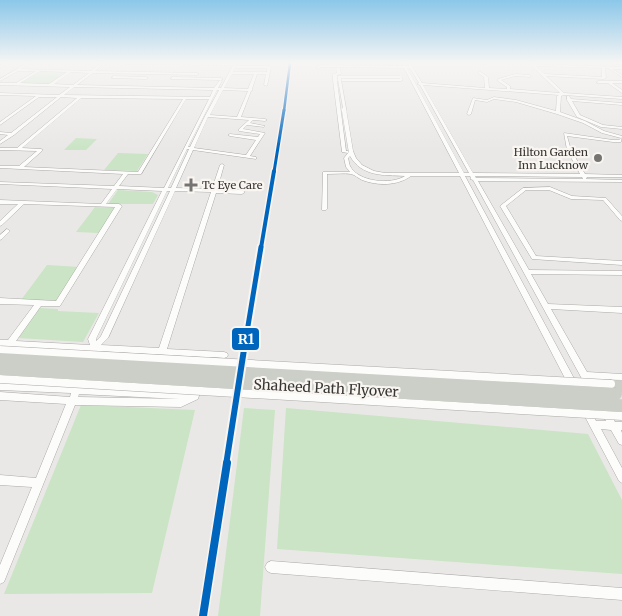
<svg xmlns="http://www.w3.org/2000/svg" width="622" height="616" viewBox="0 0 622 616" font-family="Merriweather,serif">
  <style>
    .green { fill: #cae4c5 }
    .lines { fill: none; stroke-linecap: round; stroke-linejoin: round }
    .minor-casing { stroke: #acaaa8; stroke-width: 1 }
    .highway-casing { stroke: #c4c3c2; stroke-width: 1 }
    .minor { fill: #fcfcfb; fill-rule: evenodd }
    .highway { fill: #cccfc7; fill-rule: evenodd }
    .rail-casing { stroke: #c1c1c1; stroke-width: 2 }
    .rail { stroke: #f9f5f1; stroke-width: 1; stroke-dasharray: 2.5; stroke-linecap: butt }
    .minor-bridge-far2-casing { stroke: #acaaa8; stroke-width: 4; stroke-linecap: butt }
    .minor-bridge-far1-casing { stroke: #acaaa8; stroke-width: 5; stroke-linecap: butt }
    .minor-bridge-casing { stroke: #acaaa8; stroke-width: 9; stroke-linecap: butt }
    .highway-bridge-casing { stroke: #c4c3c2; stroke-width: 13; stroke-linecap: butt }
    .minor-bridge-far2 { stroke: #fcfcfb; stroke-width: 3 }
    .minor-bridge-far1 { stroke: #fcfcfb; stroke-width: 4.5 }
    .minor-bridge { stroke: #fcfcfb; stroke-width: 8 }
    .highway-bridge { stroke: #cccfc7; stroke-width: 12 }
    .rail-1-far5-casing { stroke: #f9f5f1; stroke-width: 4.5 }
    .rail-1-far4-casing { stroke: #f9f5f1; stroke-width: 5.5 }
    .rail-1-far3-casing { stroke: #f9f5f1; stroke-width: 7 }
    .rail-1-far2-casing { stroke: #f9f5f1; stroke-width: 9 }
    .rail-1-far1-casing { stroke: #f9f5f1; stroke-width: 10 }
    .rail-1-casing { stroke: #f9f5f1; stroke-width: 11 }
    .rail-1-far5 { stroke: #0065bd; stroke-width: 2.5 }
    .rail-1-far4 { stroke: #0065bd; stroke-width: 3 }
    .rail-1-far3 { stroke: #0065bd; stroke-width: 4 }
    .rail-1-far2 { stroke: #0065bd; stroke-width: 5 }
    .rail-1-far1 { stroke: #0065bd; stroke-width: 6 }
    .rail-1 { stroke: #0065bd; stroke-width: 8 }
    .poi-dot { fill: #767472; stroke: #f9f5f1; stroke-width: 2 }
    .labels { text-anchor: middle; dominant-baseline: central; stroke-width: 4.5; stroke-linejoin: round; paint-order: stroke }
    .far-poi-label { font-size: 11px; fill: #373634; stroke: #f9f5f1; text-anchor: end }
    .street-label { font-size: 14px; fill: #373634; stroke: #f9f5f1 }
    .line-badge { stroke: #f9f5f1; stroke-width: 2 }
    .badge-label { font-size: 14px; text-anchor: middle; font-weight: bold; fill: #fff }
  </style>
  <rect width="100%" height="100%" fill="#eae8e6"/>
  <path class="green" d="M40,71H67L48,85L19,84Z
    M76,138L97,139L86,150H64Z
    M118,153L148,154L137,171L104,170Z
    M118,190L152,192L158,195L153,204H108Z
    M95,207L116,208L99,233L76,232Z
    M47,265L80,267L57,302L21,300Z
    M39,308L58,309V311L99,313L83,342L18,338Z
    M81,405L195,410L152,593L4,594Z
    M244,408L275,410L260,616H218Z
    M286,408L588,434L622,500V574L277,549Z"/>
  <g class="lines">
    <defs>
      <path id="minor" d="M6,63H9L0,68V66Z
        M27,63H30L21,69L91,71L101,63H104L95,71L197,73L199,74L197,75L93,73L77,85L214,88L220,80L222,81L218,88H221L233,65L125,64L124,63H237L236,66H269L271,67L267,86L264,85L266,74H257L252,89L253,90L251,91L241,117L265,119L267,120L265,121L253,120L250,123L265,126L264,127L247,125L243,129L265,133L250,156L256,157V159L193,150L176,188L212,189L220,165L222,164L224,165L217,190H242L245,192L242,194L216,193L167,349L224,352L227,353L228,355L227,357L224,358L210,357L207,368L204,369L201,368L200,366L202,357L96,351L92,362L89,363L86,362L85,360L89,351L0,346V340H8L34,305L0,304V298L56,301L115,207L24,204L2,225L0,226V221L18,204H0V200L101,204L112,189L0,184V182L114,186L123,174L0,168V166H19L37,151L0,150V148H17L77,98L61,97L14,135L0,144V141L8,135L0,134V132L11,133L57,97H39L0,125V122L36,96L0,95V93L59,95L70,87L0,85V83H16L36,71H18L0,81V79ZM235,68H267V72H233ZM40,71L67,72L49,84L20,83ZM71,72L89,73L73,85L54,84ZM232,74H254L248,89L224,88ZM74,87L213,90L210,97L64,95ZM217,90H219L205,116L190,147H188ZM223,90L248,91L237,117L210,115ZM81,98L183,99L138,172L24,167L43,150L41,149L22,148ZM186,99H209L164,188L119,186L128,174H141ZM208,117L249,120L239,129V131L260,134L258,137L230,134L228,135L230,136L256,140L246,155L194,148ZM187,149H189L171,188H168ZM117,189L162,191L88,339L90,345L16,341L41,306H60L122,206L119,204H106ZM167,191H170L101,336L96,341V339ZM175,191L211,192L159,348L101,345L108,338Z
        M402,63H404L406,66H409L408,63H410L422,83L485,88L484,77L478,73L479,71L488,77L489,88L507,89V87L498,81V79L515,74L530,75L531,77L515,76L501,80L510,86V89L560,93L532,66V64L622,67V69H612L622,75V77L608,68H605L606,78L604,79L546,76L564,93L622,97V99L564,95L561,96L560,112L585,121L604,131L622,136L621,142H613L567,136L571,150L585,174L622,175V177H587L586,179L622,180V182L478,181L529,270L622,271V275L531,274L548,304L622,307V313L551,309L587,372L622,374V380L591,379L594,385L593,388L590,389L587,388L473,180L470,179L471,178L470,176H465L576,382L577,385L576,388L573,389L570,388L460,176H411C397,186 378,186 362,180C358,178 355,175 351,174C344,173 335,174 327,174V209L326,210H322L323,172H350L346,167L344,158L348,153L342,152L333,80V74L337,73L336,68L338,67H321L318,69L316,68L320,65L403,66ZM536,66L602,68V77L544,74ZM338,67L404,68L459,173H385L374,171L362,165L356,158L353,151H346L337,81H401L403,80L400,76L398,77L399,79H337V75L341,74L340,68ZM407,68H410L419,83L417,84L420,85L469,173H464ZM423,85L559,95L557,96L556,111L516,100L494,97L487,100L473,98L467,114L469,115L471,114L475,100L487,102L494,99L516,102L557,114L583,123L602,133L621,138L619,140H613L564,133L567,150L580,174L473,173ZM350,156C362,177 383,175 405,176C391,185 358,182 350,166C349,164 349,161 348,158ZM475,176L582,177L583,179L476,178Z
        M113,76L146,77L148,78L146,79L112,78Z
        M172,77L221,78L223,79L221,80L171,79Z
        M598,81H622V83H612L622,90V93L608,83H597Z
        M567,96H569L571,99L622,103V105L572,101L580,115L603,125L622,127V129L601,127L577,117L567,100Z
        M550,187L572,196L606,198L622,216V221L620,220L603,200L571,199L549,190H526L506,206L536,256L622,261V265L532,259L500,206L523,188Z
        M7,229L10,231L2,239L0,240V235Z
        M81,375L84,377L85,379L82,387L192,392L195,383L198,382L201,383L202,386L198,399L181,407L75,405L4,582L0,584V565L32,487L0,485V475L36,478L66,404L0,400V392L70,397L71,393L0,390V382L74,386L78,377ZM79,394L180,399L78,397Z
        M586,406L589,407L596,421H606L601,412L602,409L605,408L608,409L615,422H622V430H621L622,433V445L619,444L611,430L601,429L622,468V483L619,481L583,413L582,410L583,407Z
        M271,561L622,588V600L271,573L267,571L265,567L267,563Z"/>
      <path id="highway" d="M611,379L622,382V392L607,388L605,384L607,380Z"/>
    </defs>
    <use href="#minor" class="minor-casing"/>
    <use href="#highway" class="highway-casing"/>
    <use href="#minor" class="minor"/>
    <use href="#highway" class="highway"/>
    <defs>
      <path id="rail" d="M277,157L290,63"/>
    </defs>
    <use href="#rail" class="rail-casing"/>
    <use href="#rail" class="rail"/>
    <defs>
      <path id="minor-bridge-far2" d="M345,111L339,77H400"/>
      <path id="minor-bridge-far1" d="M344,110L351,152"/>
      <path id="minor-bridge" d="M0,350L611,384
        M0,379L622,416"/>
      <path id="highway-bridge" d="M0,359L616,394
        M0,369L622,406"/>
    </defs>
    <use href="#minor-bridge-far2" class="minor-bridge-far2-casing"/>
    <use href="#minor-bridge-far1" class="minor-bridge-far1-casing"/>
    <use href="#minor-bridge" class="minor-bridge-casing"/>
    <use href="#highway-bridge" class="highway-bridge-casing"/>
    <use href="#minor-bridge-far2" class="minor-bridge-far2"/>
    <use href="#minor-bridge-far1" class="minor-bridge-far1"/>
    <use href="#minor-bridge" class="minor-bridge"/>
    <use href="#highway-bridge" class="highway-bridge"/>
    <defs>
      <path id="rail-1-far5" d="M284,111L290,63"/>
      <path id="rail-1-far4" d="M274,172L284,110"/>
      <path id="rail-1-far3" d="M261,248L274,171"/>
      <path id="rail-1-far2" d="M245,344L261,247"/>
      <path id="rail-1-far1" d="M226,465L245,343"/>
      <path id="rail-1" d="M203,616L227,463"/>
    </defs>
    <use href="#rail-1-far5" class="rail-1-far5-casing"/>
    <use href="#rail-1-far4" class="rail-1-far4-casing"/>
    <use href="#rail-1-far3" class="rail-1-far3-casing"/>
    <use href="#rail-1-far2" class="rail-1-far2-casing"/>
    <use href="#rail-1-far1" class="rail-1-far1-casing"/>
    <use href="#rail-1" class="rail-1-casing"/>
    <use href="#rail-1-far5" class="rail-1-far5"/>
    <use href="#rail-1-far4" class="rail-1-far4"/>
    <use href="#rail-1-far3" class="rail-1-far3"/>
    <use href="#rail-1-far2" class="rail-1-far2"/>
    <use href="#rail-1-far1" class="rail-1-far1"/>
    <use href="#rail-1" class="rail-1"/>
  </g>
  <linearGradient id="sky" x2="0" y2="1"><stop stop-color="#8bc7e9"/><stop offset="0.42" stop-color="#f6f5f4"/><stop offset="1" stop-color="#f6f5f4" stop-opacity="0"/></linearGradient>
  <rect width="622" height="149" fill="url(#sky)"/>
  <g class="poi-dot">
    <circle cx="598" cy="158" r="5"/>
    <path d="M188.5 177.5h5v5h5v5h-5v5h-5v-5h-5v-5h5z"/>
  </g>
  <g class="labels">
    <g class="far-poi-label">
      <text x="588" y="152">Hilton Garden<tspan x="588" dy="13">Inn Lucknow</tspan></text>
      <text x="202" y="185" text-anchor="start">Tc Eye Care</text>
    </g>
    <g class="street-label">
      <text transform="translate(326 388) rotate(3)">Shaheed Path Flyover</text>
    </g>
  </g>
  <rect class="line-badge" x="231" y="327" width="29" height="24" rx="5" fill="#0065bd"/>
  <g class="badge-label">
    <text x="246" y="344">R1</text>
  </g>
</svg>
